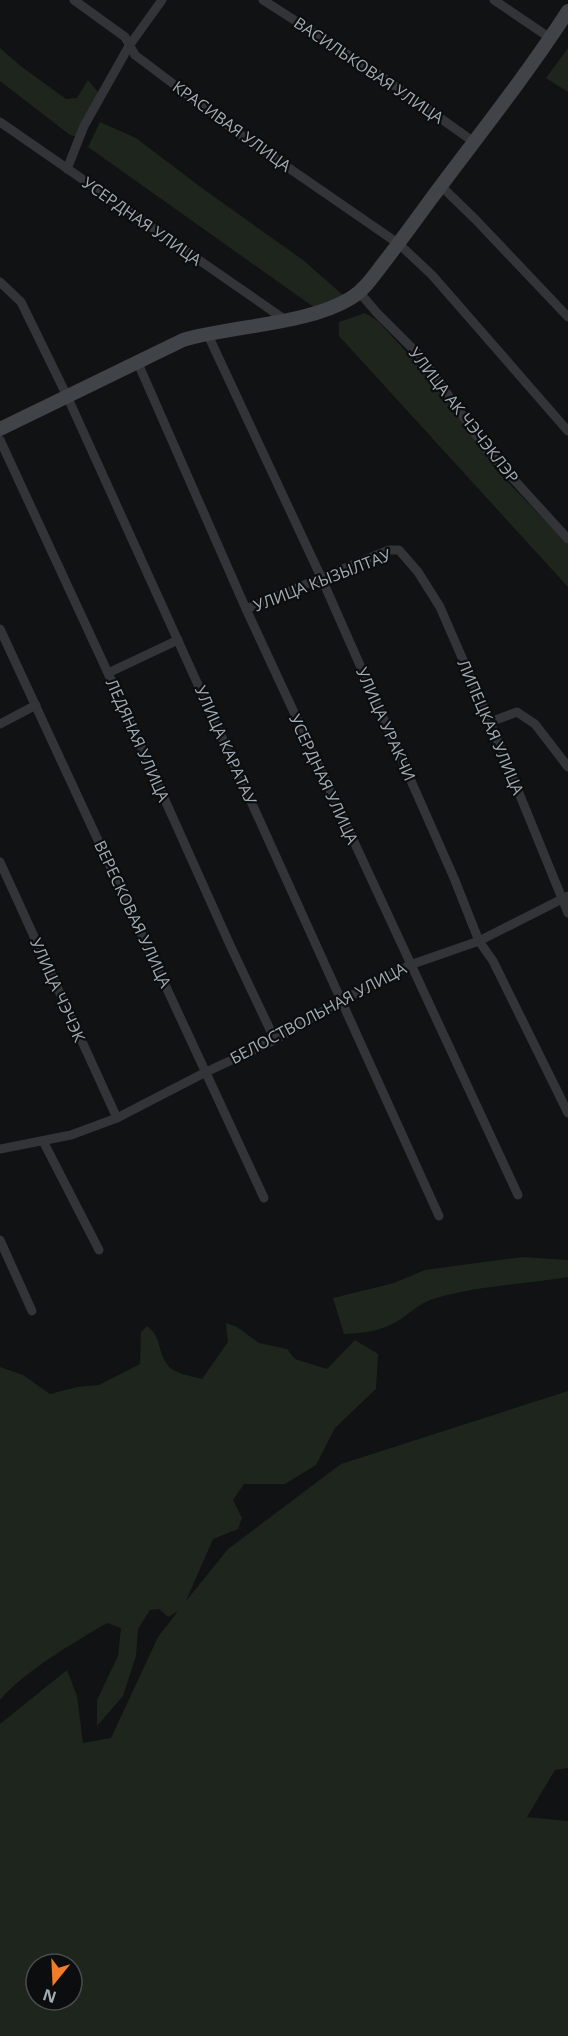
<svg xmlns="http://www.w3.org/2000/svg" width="568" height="2036" font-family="'Open Sans',sans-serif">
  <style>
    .green { fill: #1e251d; fill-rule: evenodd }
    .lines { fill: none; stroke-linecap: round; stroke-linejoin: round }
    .street { stroke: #323438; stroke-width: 9 }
    .secondary { stroke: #404448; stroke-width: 14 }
    .labels { text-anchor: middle; stroke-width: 4.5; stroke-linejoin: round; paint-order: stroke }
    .street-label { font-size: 16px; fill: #a2acb4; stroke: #0c0d0e }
  </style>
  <rect width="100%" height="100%" fill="#111213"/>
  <g class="green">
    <polygon points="0,48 22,67 66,99 77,98 88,80 98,92 82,138 70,135 0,81"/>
    <polygon points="568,48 568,92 546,78"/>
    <polygon points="100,122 136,138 206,191 303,260 344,296 315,308 88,147"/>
    <polygon points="365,313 378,321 445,394 496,470 568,544 568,587 339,336 339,322"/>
    <path d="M 522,1257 L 568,1260 L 568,1277 C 524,1284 479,1286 436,1298 C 422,1302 412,1311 401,1319 C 383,1331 364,1333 344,1334 L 333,1298 L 394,1283 L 425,1270 Z"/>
    <path d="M 226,1323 L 237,1327 L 259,1343 L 287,1349 L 295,1359 L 327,1369 L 355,1340 L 378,1354 L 376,1389 L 335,1428 L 316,1465 L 285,1484 L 244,1484 L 233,1500 L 242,1518 L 238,1529 L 213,1539 L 186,1601 L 228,1549 L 341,1464 L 568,1391 L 568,1768 L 555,1770 L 527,1817 L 568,1821 L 568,2036 L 0,2036 L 0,1724 L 67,1670 L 77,1696 L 83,1743 L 111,1738 L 158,1637 L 178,1611 L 168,1617 L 159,1609 L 150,1610 L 138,1629 L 136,1656 L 123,1696 L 97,1726 L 97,1700 L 118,1656 L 121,1628 L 107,1623 C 73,1643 25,1671 0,1700 L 0,1367 L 23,1375 L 50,1394 L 77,1387 L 99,1385 L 140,1364 L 141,1332 L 147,1326 C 161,1335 158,1352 167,1364 C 173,1374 192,1376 202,1379 L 228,1342 ZM 36,1964 L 72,1964 L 72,2000 L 36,2000 Z"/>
  </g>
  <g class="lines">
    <g class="street">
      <polyline points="74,0 125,37 135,55 241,135 399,244 432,275 568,431"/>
      <polyline points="263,0 375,72 474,142"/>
      <polyline points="494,0 550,38"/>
      <polyline points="0,122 284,319"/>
      <polyline points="67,169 84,126 129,46 162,0"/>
      <polyline points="441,186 475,219 568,317"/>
      <polyline points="0,282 21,302 67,396 439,1216"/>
      <polyline points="359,292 377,313 422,358 487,450 568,539"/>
      <polyline points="207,333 321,577 454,878 479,941 493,961 568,1113"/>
      <polyline points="137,361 246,609 518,1195"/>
      <polyline points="0,440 108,673 230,945 275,1040"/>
      <polyline points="246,609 389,550 399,550 418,572 440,607 490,722 568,913"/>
      <polyline points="0,629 264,1198"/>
      <polyline points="108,673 178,640"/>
      <polyline points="490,722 517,712 535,724 568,767"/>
      <polyline points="0,724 36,705"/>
      <polyline points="0,862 117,1118"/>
      <polyline points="43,1141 99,1250"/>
      <polyline points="0,1149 71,1135 117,1118 206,1072 275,1040 342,1000 410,965 479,941 568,896"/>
      <polyline points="0,1240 32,1311"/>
    </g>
    <path class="secondary" d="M 0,429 L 183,340 C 234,325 307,325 351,298 C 364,290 373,277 382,265 C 399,243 415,221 431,199 C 477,137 526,76 568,11"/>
  </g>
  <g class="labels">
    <g class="street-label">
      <text transform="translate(369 70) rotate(34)" y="6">ВАСИЛЬКОВАЯ УЛИЦА</text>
      <text transform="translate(232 126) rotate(36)" y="6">КРАСИВАЯ УЛИЦА</text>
      <text transform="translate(142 221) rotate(35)" y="6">УСЕРДНАЯ УЛИЦА</text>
      <text transform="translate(464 415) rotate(52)" y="6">УЛИЦА АК ЧЭЧЭКЛЭР</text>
      <text transform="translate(322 580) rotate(-21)" y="6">УЛИЦА КЫЗЫЛТАУ</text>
      <text transform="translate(386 724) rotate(66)" y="6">УЛИЦА УРАКЧИ</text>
      <text transform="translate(491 727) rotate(67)" y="6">ЛИПЕЦКАЯ УЛИЦА</text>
      <text transform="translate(138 740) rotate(66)" y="6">ЛЕДЯНАЯ УЛИЦА</text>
      <text transform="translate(226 745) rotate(66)" y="6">УЛИЦА КАРАТАУ</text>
      <text transform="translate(324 779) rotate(65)" y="6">УСЕРДНАЯ УЛИЦА</text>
      <text transform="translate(133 914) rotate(65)" y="6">ВЕРЕСКОВАЯ УЛИЦА</text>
      <text transform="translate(58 990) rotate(66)" y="6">УЛИЦА ЧЭЧЭК</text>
      <text transform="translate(318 1013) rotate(-28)" y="6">БЕЛОСТВОЛЬНАЯ УЛИЦА</text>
    </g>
  </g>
  <g transform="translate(54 1982) rotate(198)"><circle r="28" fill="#0c0d0e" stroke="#484d50" stroke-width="1.5"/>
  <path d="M0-4.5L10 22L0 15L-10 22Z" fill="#f27d29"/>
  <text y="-9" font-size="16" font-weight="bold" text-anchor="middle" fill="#a2acb4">N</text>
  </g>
</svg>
